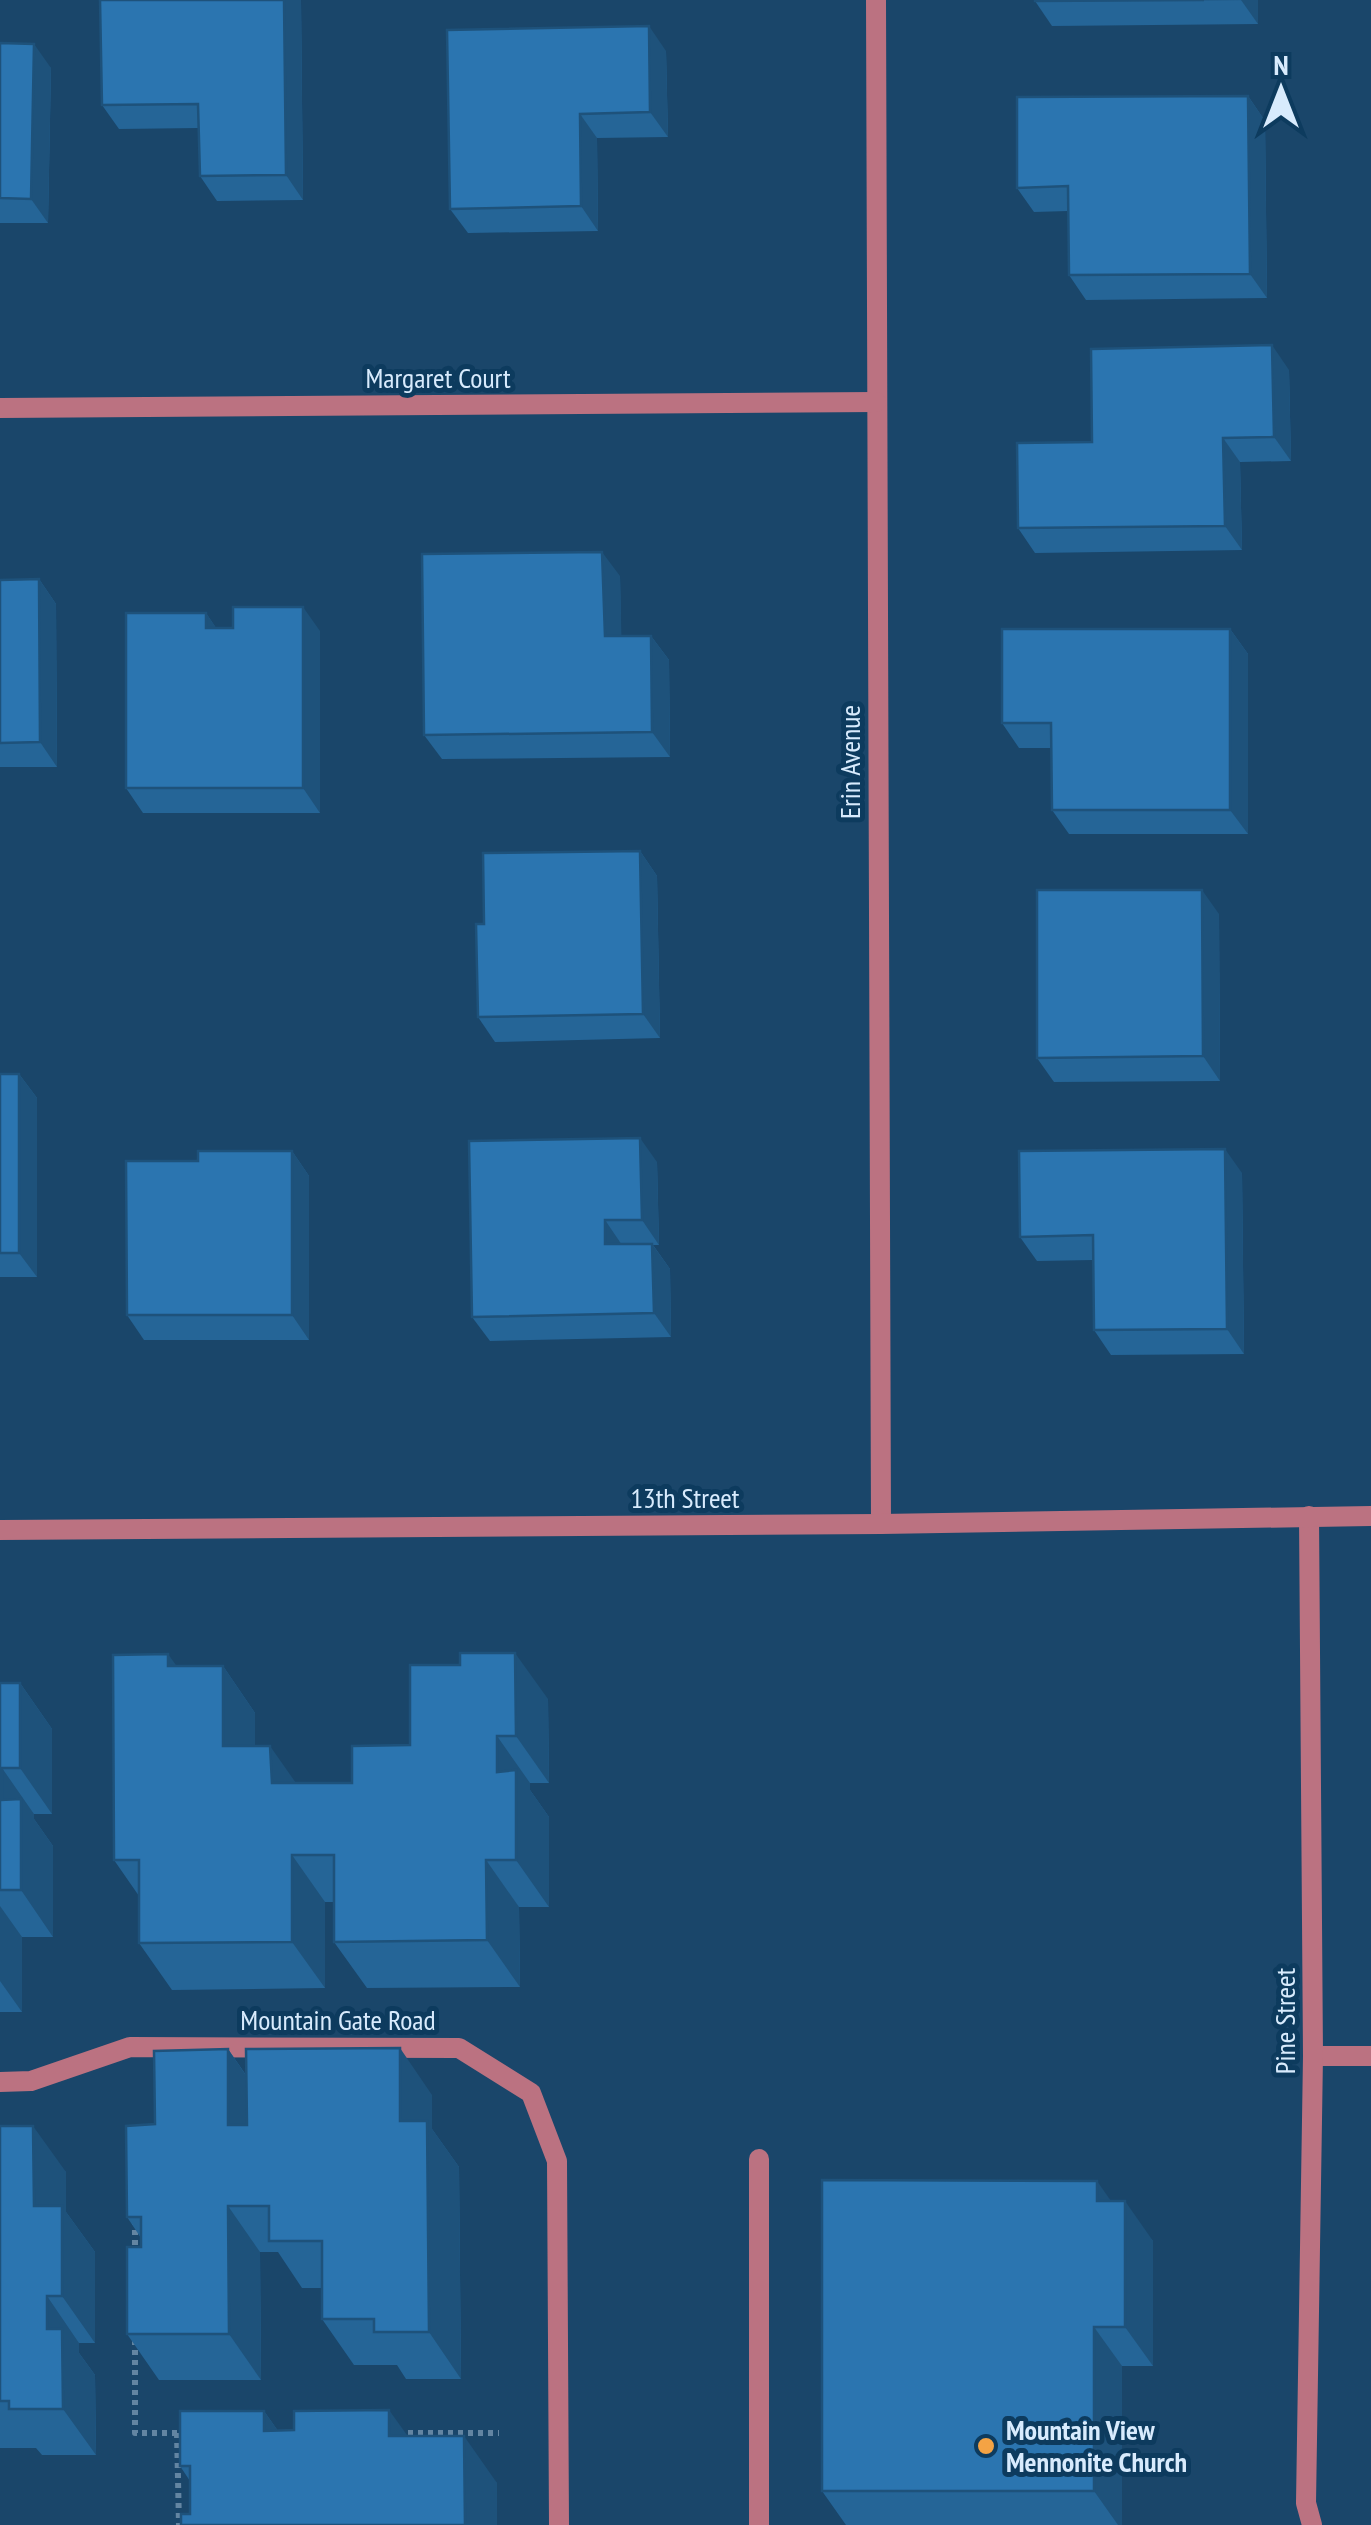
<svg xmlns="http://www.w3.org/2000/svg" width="1371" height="2525" font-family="'PT Sans Narrow',sans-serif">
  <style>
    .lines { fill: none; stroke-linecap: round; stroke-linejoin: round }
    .path { stroke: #6385a2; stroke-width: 6; stroke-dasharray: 5 5; stroke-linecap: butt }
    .service { stroke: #bb7281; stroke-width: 20 }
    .minor { stroke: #bb7281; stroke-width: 20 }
    .tertiary { stroke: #bb7281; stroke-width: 20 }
    .wall { fill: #256597 }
    .shaded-wall { fill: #1e527b }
    .building { fill: #2b75b0; stroke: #1e527b; stroke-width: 2.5 }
    .poi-dot { fill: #f4a344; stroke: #0d3b5e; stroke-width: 4 }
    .labels { text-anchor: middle; stroke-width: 10; stroke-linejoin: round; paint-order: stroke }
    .street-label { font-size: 28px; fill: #d8ebfd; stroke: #0d3b5e }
    .poi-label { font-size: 28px; font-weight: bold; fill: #d8ebfd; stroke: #0d3b5e; text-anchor: start }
  </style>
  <rect width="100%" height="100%" fill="#1a466a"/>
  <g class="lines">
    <g class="path">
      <polyline points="135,2220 135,2252"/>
      <polyline points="135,2340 135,2433 185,2433"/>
      <polyline points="177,2433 179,2525"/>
      <polyline points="398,2433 499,2433"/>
    </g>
    <g class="service">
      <polyline points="1313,2056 1371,2056"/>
      <polyline points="759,2525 759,2159"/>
    </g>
    <g class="minor">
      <polyline points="876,0 881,1524"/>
      <polyline points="0,408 876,402"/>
      <polyline points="1309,1516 1313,2056 1306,2503 1312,2525"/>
      <polyline points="0,2082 31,2081 130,2047 459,2048 531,2093 557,2161 559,2525"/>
    </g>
    <polyline class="tertiary" points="0,1530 881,1524 1371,1516"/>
  </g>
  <g class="wall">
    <polygon points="301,0 303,200 217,201 200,176 199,128 119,129 102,105"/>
    <polygon points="1258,0 1258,24 1052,26 1035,1"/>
    <polygon points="0,43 51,68 48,223 0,223"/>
    <polygon points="666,51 668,137 597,138 598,231 468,233 450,209"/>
    <polygon points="1248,96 1265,121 1267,298 1086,300 1069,275 1068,211 1034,212 1017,188"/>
    <polygon points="1289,370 1291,461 1240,462 1242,550 1035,553 1018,528 1092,442"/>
    <polygon points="620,576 621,636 651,636 669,660 670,757 442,759 424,735"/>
    <polygon points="39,579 56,604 57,767 0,767 0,580"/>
    <polygon points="206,613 216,628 320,631 320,813 143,813 126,788"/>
    <polygon points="1230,629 1248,654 1248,834 1069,834 1052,810 1052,748 1019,748 1002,723"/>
    <polygon points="640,851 657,876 660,1038 495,1042 478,1017 484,924"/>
    <polygon points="1219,914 1220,1081 1054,1082 1037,1058"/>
    <polygon points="0,1074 19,1074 37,1098 37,1277 0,1277"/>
    <polygon points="292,1151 309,1176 309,1340 144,1340 127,1315 198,1161"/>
    <polygon points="657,1162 659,1245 653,1245 670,1269 671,1337 490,1341 472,1317"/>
    <polygon points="1242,1173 1244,1354 1111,1355 1094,1330 1093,1260 1037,1261 1020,1237"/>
    <polygon points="177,1666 223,1666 255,1713 255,1746 296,1783 352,1783 410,1745 548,1699 549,1783 530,1783 530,1790 549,1817 549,1907 519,1907 520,1987 367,1988 334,1942 334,1902 325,1902 325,1988 172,1990 139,1943 139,1896 114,1860"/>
    <polygon points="0,1683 20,1683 52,1729 52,1814 34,1814 34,1819 53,1846 53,1937 22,1937 22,2012 0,2012"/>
    <polygon points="228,2049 246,2075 432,2095 432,2129 459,2167 461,2379 406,2379 397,2365 354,2365 322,2319 322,2288 302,2288 278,2252 260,2252 261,2380 159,2380 127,2334 141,2247 141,2238 127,2217 155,2124"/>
    <polygon points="0,2126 66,2172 66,2212 95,2252 95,2343 79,2343 79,2353 95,2375 96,2455 42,2455 36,2448 0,2448"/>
    <polygon points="1111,2201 1153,2241 1153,2366 1122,2366 1122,2525 846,2525 822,2491"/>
    <polygon points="264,2411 278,2431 408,2436 497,2483 497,2525 181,2525 190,2514 190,2481 180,2466"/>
  </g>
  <g class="shaded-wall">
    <polygon points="284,0 301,0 303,200 286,175"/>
    <polygon points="1241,0 1258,0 1258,24"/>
    <polygon points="649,26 666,51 668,137 650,112"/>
    <polygon points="34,44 51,68 48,223 31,199"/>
    <polygon points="1248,96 1265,121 1267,298 1250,274"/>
    <polygon points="580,114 597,138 598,231 581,206"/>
    <polygon points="1272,345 1289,370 1291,461 1274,437"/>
    <polygon points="1223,438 1240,462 1242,550 1225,526"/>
    <polygon points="602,552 620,576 622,660 605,636"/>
    <polygon points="39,579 56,604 57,767 40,742"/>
    <polygon points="303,607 320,631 320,813 303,788"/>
    <polygon points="206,613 223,638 206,628"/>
    <polygon points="1230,629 1248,654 1248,834 1230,810"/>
    <polygon points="651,636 669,660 670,757 652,732"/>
    <polygon points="640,851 657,876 660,1038 643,1014"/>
    <polygon points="1202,890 1219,914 1220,1081 1203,1056"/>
    <polygon points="19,1074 37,1098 37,1277 19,1253"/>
    <polygon points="640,1138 657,1162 659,1245 642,1220"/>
    <polygon points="1225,1149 1242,1173 1244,1354 1227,1329"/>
    <polygon points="292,1151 309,1176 309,1340 292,1315"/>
    <polygon points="605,1220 622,1245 605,1244"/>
    <polygon points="652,1244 670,1269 671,1337 654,1313"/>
    <polygon points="515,1653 548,1699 549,1783 516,1736"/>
    <polygon points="168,1654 201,1700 168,1666"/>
    <polygon points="223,1666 255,1713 255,1793 223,1746"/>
    <polygon points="20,1683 52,1729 52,1814 20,1768"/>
    <polygon points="497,1736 530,1783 530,1790 549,1817 549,1907 516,1860 497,1772"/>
    <polygon points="270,1746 303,1793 272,1783"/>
    <polygon points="2,1768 34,1814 34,1819 53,1846 53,1937 21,1890 2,1800"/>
    <polygon points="292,1855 325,1902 325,1988 292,1942"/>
    <polygon points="486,1860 519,1907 520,1987 487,1940"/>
    <polygon points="0,1906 22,1937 22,2012 0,1981"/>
    <polygon points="400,2048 432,2095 432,2129 459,2167 461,2379 429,2332 400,2121"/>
    <polygon points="228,2049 260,2096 260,2171 228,2125"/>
    <polygon points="33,2126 66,2172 66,2212 95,2252 95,2343 62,2296 34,2206"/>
    <polygon points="1097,2181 1125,2221 1097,2201"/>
    <polygon points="1125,2201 1153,2241 1153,2366 1125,2327"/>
    <polygon points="228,2206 260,2252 261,2380 229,2334"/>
    <polygon points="47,2296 79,2343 79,2353 95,2375 96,2455 63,2409 47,2329"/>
    <polygon points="1094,2327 1122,2366 1122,2525 1118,2525 1094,2491"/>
    <polygon points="389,2410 422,2456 389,2436"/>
    <polygon points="264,2411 297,2458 264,2431"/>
    <polygon points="464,2436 497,2483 497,2525 465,2525"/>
  </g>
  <g class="building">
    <polygon points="100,0 284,0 286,175 200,176 198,104 102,105"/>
    <polygon points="1035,0 1204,0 1035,1"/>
    <polygon points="649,26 650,112 580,114 581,206 450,209 447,30"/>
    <polygon points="0,43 34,44 31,199 0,198"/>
    <polygon points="1248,96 1250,274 1069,275 1068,186 1017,188 1017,97"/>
    <polygon points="1272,345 1274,437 1223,438 1225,526 1018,528 1017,443 1092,442 1091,349"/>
    <polygon points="602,552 605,636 651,636 652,732 424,735 422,554"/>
    <polygon points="39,579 40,742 0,743 0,580"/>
    <polygon points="233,607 303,607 303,788 126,788 126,613 206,613 206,628 233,628"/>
    <polygon points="1002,629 1230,629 1230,810 1052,810 1051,723 1002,723"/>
    <polygon points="640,851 643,1014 478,1017 476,924 484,924 483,853"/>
    <polygon points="1037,890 1202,890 1203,1056 1037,1058"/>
    <rect x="0" y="1074" width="19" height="179"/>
    <polygon points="640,1138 642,1220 605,1220 605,1244 652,1244 654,1313 472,1317 469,1141"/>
    <polygon points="1225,1149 1227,1329 1094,1330 1093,1235 1020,1237 1019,1151"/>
    <polygon points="198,1151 292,1151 292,1315 127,1315 126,1161 198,1161"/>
    <polygon points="460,1653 515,1653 516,1736 497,1736 497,1772 516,1770 516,1860 486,1860 487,1940 334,1942 334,1855 292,1855 292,1942 139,1943 139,1860 114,1860 113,1655 168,1654 168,1666 223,1666 223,1746 270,1746 272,1783 352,1783 352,1746 410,1745 410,1665 460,1665"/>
    <polygon points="0,1683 20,1683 20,1768 2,1768 2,1800 21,1799 21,1890 0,1890"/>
    <polygon points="400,2048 400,2121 427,2121 429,2332 374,2332 374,2319 322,2319 322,2241 269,2241 269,2206 228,2206 229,2334 127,2334 127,2247 141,2247 141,2217 127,2217 126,2126 155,2124 154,2051 228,2049 228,2125 247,2125 246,2049"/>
    <polygon points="0,2126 33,2126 34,2206 62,2206 62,2296 47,2296 47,2329 62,2329 63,2409 9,2409 9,2401 0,2401"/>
    <polygon points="822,2180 1097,2181 1097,2201 1125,2201 1125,2327 1094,2327 1094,2491 822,2491"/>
    <polygon points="389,2410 389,2436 464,2436 465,2525 181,2525 181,2514 190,2514 190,2466 180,2466 180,2411 264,2411 264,2431 294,2430 294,2411"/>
  </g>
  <circle class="poi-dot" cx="986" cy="2446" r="10"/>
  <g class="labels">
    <g class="street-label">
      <text x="438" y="388">Margaret Court</text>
      <text transform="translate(850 762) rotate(-90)" y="10">Erin Avenue</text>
      <text x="685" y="1508">13th Street</text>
      <text x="338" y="2030">Mountain Gate Road</text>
      <text transform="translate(1285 2021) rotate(-90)" y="10">Pine Street</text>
    </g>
    <g class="poi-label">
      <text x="1006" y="2440">Mountain View<tspan x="1006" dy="32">Mennonite Church</tspan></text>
    </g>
  </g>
  <g transform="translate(1281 90)" stroke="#0d3b5e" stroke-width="8" paint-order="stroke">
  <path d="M0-8L18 38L0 25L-18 38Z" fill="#d8ebfd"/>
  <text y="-15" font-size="28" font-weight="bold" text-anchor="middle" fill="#d8ebfd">N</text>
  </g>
</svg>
